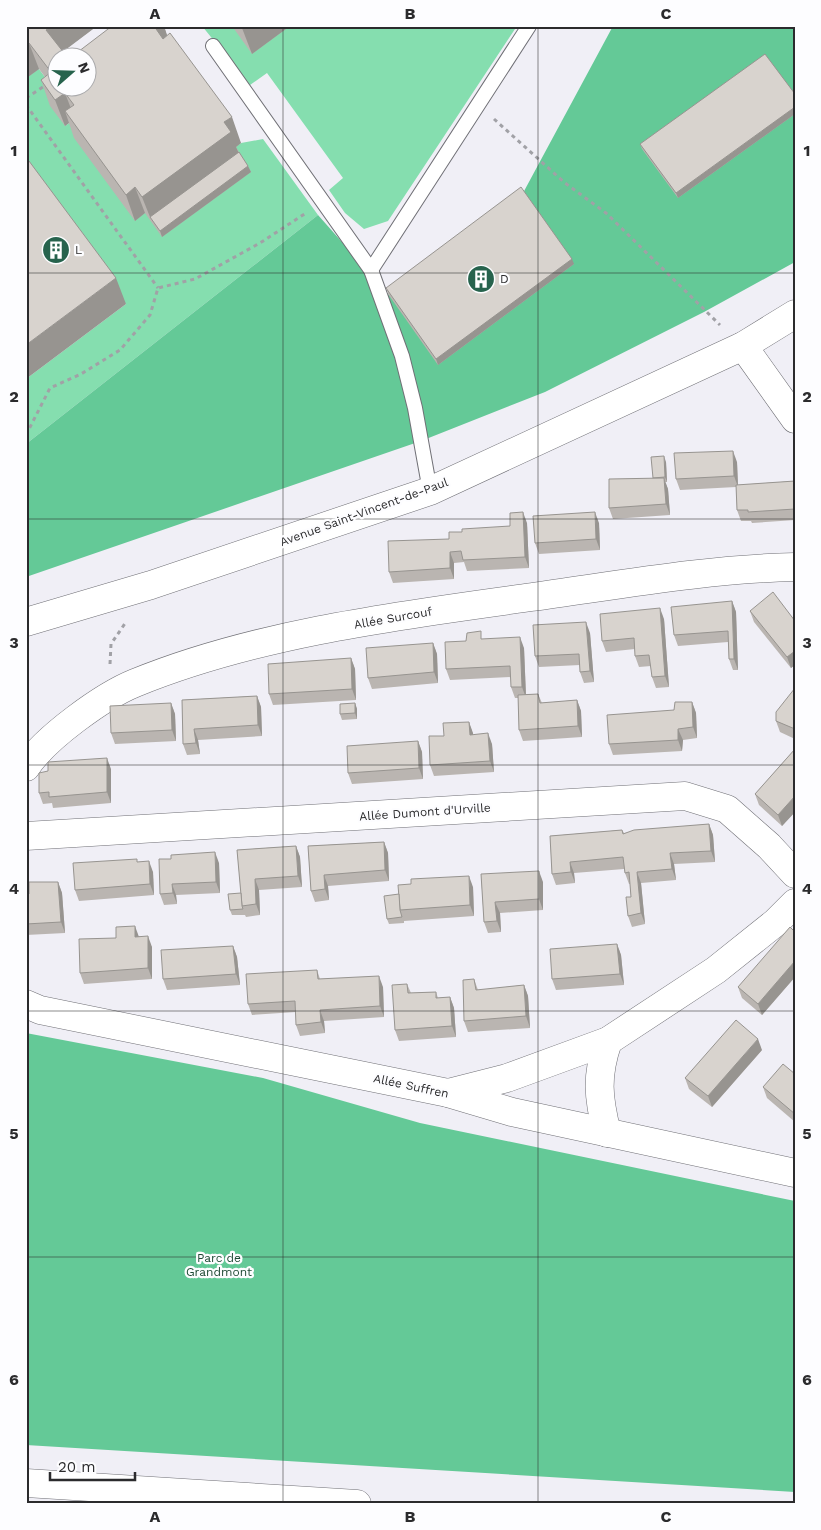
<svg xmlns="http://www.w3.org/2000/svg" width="821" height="1530" font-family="'Work Sans',sans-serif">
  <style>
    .green { fill: #85deaf }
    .forest { fill: #64c997 }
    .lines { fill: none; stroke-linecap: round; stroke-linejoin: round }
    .service-casing { stroke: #707076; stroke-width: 16 }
    .minor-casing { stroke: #707076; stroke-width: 29 }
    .tertiary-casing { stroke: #707076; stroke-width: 29 }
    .motorway-casing { stroke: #707076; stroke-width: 29 }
    .path { stroke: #a1a1a6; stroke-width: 3; stroke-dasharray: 4 4; stroke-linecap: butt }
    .service { stroke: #fff; stroke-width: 14 }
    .minor { stroke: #fff; stroke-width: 28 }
    .tertiary { stroke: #fff; stroke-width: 28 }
    .motorway { stroke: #fff; stroke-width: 28 }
    .wall { fill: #bab5b1 }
    .shaded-wall { fill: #979490 }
    .building { fill: #d8d3ce; stroke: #979490 }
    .grid { fill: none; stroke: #2b2b2d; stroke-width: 1; stroke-opacity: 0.55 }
    .labels { text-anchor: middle; stroke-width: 4.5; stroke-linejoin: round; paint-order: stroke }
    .poi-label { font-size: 12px; fill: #2b2b2d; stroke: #fdfdff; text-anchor: start }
    .street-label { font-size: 12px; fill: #2b2b2d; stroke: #fdfdff }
    .park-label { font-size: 12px; fill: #1e4934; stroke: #fdfdff }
    .neatline { fill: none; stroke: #2b2b2d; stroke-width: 2 }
    .grid-label { font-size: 16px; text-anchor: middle; font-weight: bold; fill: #2b2b2d }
  </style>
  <rect width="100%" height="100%" fill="#f0eff6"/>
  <g class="green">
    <polygon points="202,26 517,26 388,221 364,229 345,213 329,190 343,178 267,73 250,85"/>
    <polygon points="39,69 61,99 65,126 75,119 75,138 135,220 241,143 263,139 318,215 26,444 26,379 126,304 26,196 26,74"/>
  </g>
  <g class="forest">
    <polygon points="613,26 795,26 795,262 704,312 545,392 421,441 26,577 26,444 318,215 388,294 523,193"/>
    <polygon points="26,1033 263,1078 420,1123 795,1201 795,1492 26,1445"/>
  </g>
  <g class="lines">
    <g class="service-casing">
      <g id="service">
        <polyline points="213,46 371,270 402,356 415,408 430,491"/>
        <polyline points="371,270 529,26"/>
      </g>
    </g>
    <g class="minor-casing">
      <g id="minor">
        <polyline points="743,346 795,419"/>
        <path d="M 26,767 C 45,738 103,696 135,683 C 257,633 402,615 532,597 C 619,585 707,569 795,567"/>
        <polyline points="26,836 685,796 727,809 769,846 795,874"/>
        <polyline points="26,1004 40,1010 448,1093 512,1112 795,1173"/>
        <polyline points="448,1093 507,1078 608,1041 716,970 776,922 795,903"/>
        <path d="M 607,1133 C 598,1097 596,1076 608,1041"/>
      </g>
    </g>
    <g class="tertiary-casing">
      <polyline id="tertiary" points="26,622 151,585 430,491 743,346 795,314"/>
    </g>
    <g class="motorway-casing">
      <polyline id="motorway" points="26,1483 357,1504"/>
    </g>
    <g class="path">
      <polyline points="26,98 46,85"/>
      <polyline points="26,105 158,288"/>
      <polyline points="494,119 565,183 606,213 720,325"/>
      <polyline points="26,435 50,388 81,374 120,350 150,315 158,288 195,279 260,243 306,213"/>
      <polyline points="110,664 111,644 126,622"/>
    </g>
    <use href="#service" class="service"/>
    <use href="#minor" class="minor"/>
    <use href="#tertiary" class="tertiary"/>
    <use href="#motorway" class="motorway"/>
  </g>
  <g class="wall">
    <polygon points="26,26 97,26 63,51 58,88 112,26 164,26 167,36 241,143 236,147 239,152 248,166 251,172 162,237 145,213 135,221 74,138 69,123 65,126 50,106 41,80 45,77 39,69 28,77 26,74"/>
    <polygon points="232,26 290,26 252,54"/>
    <polygon points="795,94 795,114 678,198 642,149 640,144"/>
    <polygon points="574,264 438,365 388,294 386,288"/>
    <polygon points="666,462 667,482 665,482 668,489 670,515 613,519 609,508 653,478"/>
    <polygon points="737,462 738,485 795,481 795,520 752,523 751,521 741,521 737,510 736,487 680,490 676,479"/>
    <polygon points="527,523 529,568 467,571 464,562 454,563 454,579 393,583 389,572 462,532 510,526"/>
    <polygon points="599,523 600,550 539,554 535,543"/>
    <polygon points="732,601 736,612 738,670 733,670 729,659 728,642 678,646 674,635"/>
    <polygon points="750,611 795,621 795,665 791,668 754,622"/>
    <polygon points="664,619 669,687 656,688 652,677 651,666 639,667 635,656 635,649 606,652 602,641"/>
    <polygon points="590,633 594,682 584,683 580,672 580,665 539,667 535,656"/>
    <polygon points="483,639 524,648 526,694 538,694 542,703 577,700 581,711 582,737 523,741 519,730 518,698 515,698 511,687 511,677 450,680 446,669"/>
    <polygon points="433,643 437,654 438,683 372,689 368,678"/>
    <polygon points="351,658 355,669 356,700 273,705 269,694"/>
    <polygon points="795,688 795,739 780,732 776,721"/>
    <polygon points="257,696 261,707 262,736 198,740 200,754 187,755 183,744 182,700"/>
    <polygon points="692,702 696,713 697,738 683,740 682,751 613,755 609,744"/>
    <polygon points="171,703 175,714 176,741 115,744 111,733"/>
    <polygon points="355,703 357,709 357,719 342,720 340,714"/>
    <polygon points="469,722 473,735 492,744 494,772 434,776 430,765 444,736"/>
    <polygon points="418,741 422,752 423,779 352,784 348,773"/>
    <polygon points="795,749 795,812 782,826 759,805 755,794"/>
    <polygon points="111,769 111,803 53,808 52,803 43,804 39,793"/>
    <polygon points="709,824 713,835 715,862 674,864 676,880 641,883 645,924 632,927 628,916 631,897 630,884 629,884 625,873 624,869 574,873 575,883 556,885 552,874 550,836 622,830 624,833"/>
    <polygon points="384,842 388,853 389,881 328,886 329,900 315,902 311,891 308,846"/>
    <polygon points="296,846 300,857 302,887 259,890 260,915 246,917 245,915 232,915 230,910 241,893 237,850"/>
    <polygon points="171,859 219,863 220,893 176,895 177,904 164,905 160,894"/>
    <polygon points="138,862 153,872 154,895 79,901 75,890"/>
    <polygon points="481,874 543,882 543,910 500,913 501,932 488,933 484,922"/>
    <polygon points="58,882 62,893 65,933 26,935 26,894 29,894"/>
    <polygon points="473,887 474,916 404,921 404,919 404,923 389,924 387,919 399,894"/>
    <polygon points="795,932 795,977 762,1015 742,998 738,987"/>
    <polygon points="139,936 152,947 152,979 84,984 80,973 116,938"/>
    <polygon points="617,944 621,955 624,985 556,990 552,979"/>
    <polygon points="233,946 237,957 240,985 167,990 163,979"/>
    <polygon points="317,970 320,979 383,987 384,1017 324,1021 325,1033 300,1036 296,1025 296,1012 252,1015 248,1004"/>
    <polygon points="474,979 478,990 524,985 528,996 530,1028 468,1032 464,1021"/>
    <polygon points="407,984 411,993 436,992 438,998 450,997 454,1008 456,1037 399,1041 395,1030"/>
    <polygon points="762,1050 712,1107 689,1089 685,1078"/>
    <polygon points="795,1074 795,1122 767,1098 763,1087"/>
  </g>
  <g class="shaded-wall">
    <polygon points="52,26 97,26 56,57 46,30"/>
    <polygon points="154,26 164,26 171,47 164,53"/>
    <polygon points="245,26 290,26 252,54 242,28"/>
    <polygon points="29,43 39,69 28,77 26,72 26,45"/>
    <polygon points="65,93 75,119 65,111 69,123 65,126 55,100"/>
    <polygon points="795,107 795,114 678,198 676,193"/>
    <polygon points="232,117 241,143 236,147 241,158 150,217 142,197 224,122"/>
    <polygon points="248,166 251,172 162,237 160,231"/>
    <polygon points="135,187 145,213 135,221 126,195"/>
    <polygon points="572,259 574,264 438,365 436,359"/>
    <polygon points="116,278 126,304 26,379 26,345"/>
    <polygon points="733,451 737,462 738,487 734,476"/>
    <polygon points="664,456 666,462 667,482 665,477"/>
    <polygon points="664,478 668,489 670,515 666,504"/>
    <polygon points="523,512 527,523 529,568 525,557"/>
    <polygon points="595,512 599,523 600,550 596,539"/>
    <polygon points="450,552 454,563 454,579 450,568"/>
    <polygon points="732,601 736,612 738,670 734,659"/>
    <polygon points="660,608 664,619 669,687 665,676"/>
    <polygon points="586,622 590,633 594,682 590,671"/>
    <polygon points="520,637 524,648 526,698 522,687"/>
    <polygon points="433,643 437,654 438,683 434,672"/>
    <polygon points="795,651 795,665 791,668 787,657"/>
    <polygon points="351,658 355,669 356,700 352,689"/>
    <polygon points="257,696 261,707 262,736 258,725"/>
    <polygon points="577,700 581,711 582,737 578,726"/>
    <polygon points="692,702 696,713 697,738 693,727"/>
    <polygon points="171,703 175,714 176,741 172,730"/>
    <polygon points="355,703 357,709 357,719 355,713"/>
    <polygon points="469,722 473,733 474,746 470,735"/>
    <polygon points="194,729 198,740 200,754 196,743"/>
    <polygon points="678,729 683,740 682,751 678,740"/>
    <polygon points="488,733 492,744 494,772 490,761"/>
    <polygon points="418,741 422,752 423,779 419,768"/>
    <polygon points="107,758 111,769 111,803 107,792"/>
    <polygon points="795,796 795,812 782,826 778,815"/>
    <polygon points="709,824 713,835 715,862 711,851"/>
    <polygon points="384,842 388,853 389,881 385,870"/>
    <polygon points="296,846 300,857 302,887 298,876"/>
    <polygon points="215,852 219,863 220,893 216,882"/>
    <polygon points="670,853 674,864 676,880 672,869"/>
    <polygon points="149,861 153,872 154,895 150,884"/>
    <polygon points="570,862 574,873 575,883 571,872"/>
    <polygon points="539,871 543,882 543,910 539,899"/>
    <polygon points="637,872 641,883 645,924 641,913"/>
    <polygon points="324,875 328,886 329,900 325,889"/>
    <polygon points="469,876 473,887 474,916 470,905"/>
    <polygon points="255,879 259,890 260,915 256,904"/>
    <polygon points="58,882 62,893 65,933 61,922"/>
    <polygon points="172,884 176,895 177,904 173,893"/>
    <polygon points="495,902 500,913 501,932 497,921"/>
    <polygon points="135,926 139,937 135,937"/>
    <polygon points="148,936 152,947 152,979 148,968"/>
    <polygon points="617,944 621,955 624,985 620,974"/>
    <polygon points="233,946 237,957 240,985 236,974"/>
    <polygon points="795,961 795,977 762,1015 758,1004"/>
    <polygon points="379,976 383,987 384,1017 380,1006"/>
    <polygon points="524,985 528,996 530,1028 526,1016"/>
    <polygon points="450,997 454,1008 456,1037 452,1026"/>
    <polygon points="320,1010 324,1021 325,1033 321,1022"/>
    <polygon points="758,1039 762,1050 712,1107 708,1096"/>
  </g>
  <g class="building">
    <polygon points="26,26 52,26 46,30 68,58 58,58 58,88 88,88 88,58 70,58 112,26 154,26 163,39 170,33 232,117 224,122 231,132 142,197 135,187 126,195 65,111 74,105 65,93 55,100 41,80 51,72 29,43 26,45"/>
    <polygon points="765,54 795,94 795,107 676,193 640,144"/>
    <polygon points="239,152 248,166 160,231 150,217"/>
    <polygon points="29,161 116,278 26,345 26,162"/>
    <polygon points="521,187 572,259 436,359 386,288"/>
    <polygon points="733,451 734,476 676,479 674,453"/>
    <polygon points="664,456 665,477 653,478 651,457"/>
    <polygon points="664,478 666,504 609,508 609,479"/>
    <polygon points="795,481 795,509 748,512 748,510 737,510 736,485"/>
    <polygon points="523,512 525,557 463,560 461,551 450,552 450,568 389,572 388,541 449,539 449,532 462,532 462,529 510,526 510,513"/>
    <polygon points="595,512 596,539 535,543 533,516"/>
    <polygon points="773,592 795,621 795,651 787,657 750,611"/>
    <polygon points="732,601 734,659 729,659 728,631 674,635 671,607"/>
    <polygon points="660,608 665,676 652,677 649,655 635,656 634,638 602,641 600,614"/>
    <polygon points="586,622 590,671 580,672 579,654 535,656 533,625"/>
    <polygon points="481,631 481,639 520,637 522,687 511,687 510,666 446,669 445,642 466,641 467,633"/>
    <polygon points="433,643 434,672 368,678 366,648"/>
    <polygon points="351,658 352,689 269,694 268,664"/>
    <polygon points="795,688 795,729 776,721 776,712"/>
    <polygon points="538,694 540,703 577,700 578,726 519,730 518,695"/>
    <polygon points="257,696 258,725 194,729 196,743 183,744 182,700"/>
    <polygon points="675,702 692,702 693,727 678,729 678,740 609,744 607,715 674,710"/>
    <polygon points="171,703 172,730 111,733 110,706"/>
    <polygon points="355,703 355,713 340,714 340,704"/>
    <polygon points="469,722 470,735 488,733 490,761 430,765 429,736 444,736 443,723"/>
    <polygon points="418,741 419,768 348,773 347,746"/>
    <polygon points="795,749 795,796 778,815 755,794"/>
    <polygon points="107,758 107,792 49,797 49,792 39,793 39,773 48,771 48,762"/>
    <polygon points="709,824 711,851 670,853 672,869 637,872 641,913 628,916 626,897 631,897 629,872 625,873 623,857 570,862 571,872 552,874 550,836 622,830 623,834 634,830"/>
    <polygon points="384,842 385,870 324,875 325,889 311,891 308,846"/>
    <polygon points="296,846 298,876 255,879 256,904 242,906 237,850"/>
    <polygon points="215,852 216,882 172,884 173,893 160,894 159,859 171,859 171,855"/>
    <polygon points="137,859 137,862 149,861 150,884 75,890 73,863"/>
    <polygon points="539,871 539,899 495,902 497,921 484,922 481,874"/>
    <polygon points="469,876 470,905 400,910 398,885 411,884 411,879"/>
    <polygon points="29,882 58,882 61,922 26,924 26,894 29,894"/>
    <polygon points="241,893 242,906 243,909 230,910 228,894"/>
    <polygon points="399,894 400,910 402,917 387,919 384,896"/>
    <polygon points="135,926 135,937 148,936 148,968 80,973 79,939 116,938 116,927"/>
    <polygon points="790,927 795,932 795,961 758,1004 738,987"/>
    <polygon points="617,944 620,974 552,979 550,949"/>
    <polygon points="233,946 236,974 163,979 161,950"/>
    <polygon points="317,970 318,979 379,976 380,1006 320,1010 321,1022 296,1025 295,1001 248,1004 246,974"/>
    <polygon points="474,979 476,990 524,985 526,1016 464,1021 463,980"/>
    <polygon points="407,984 408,993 436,992 436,998 450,997 452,1026 395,1030 392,985"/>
    <polygon points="736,1020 758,1039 708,1096 685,1078"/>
    <polygon points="783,1064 795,1074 795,1114 763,1087"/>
  </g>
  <path class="grid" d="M 283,26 L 283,1504M 538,26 L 538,1504M 26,273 L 795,273M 26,519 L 795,519M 26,765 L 795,765M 26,1011 L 795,1011M 26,1257 L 795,1257"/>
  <defs>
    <g id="building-disc" transform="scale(1.4375)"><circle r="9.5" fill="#27634d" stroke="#fdfdff"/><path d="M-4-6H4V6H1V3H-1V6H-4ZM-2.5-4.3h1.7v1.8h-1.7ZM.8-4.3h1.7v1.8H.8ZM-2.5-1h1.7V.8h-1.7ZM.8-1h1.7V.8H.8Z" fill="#fff"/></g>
  </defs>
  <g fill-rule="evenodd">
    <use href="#building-disc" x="56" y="250"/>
    <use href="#building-disc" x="481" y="279"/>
  </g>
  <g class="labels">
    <g class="poi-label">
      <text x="75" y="254">L</text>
      <text x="500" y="283">D</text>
    </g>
    <g class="street-label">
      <text transform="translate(364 512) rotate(-20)" y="4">Avenue Saint-Vincent-de-Paul</text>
      <text transform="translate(393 618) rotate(-10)" y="4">Allée Surcouf</text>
      <text transform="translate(425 812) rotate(-4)" y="4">Allée Dumont d'Urville</text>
      <text transform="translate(411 1086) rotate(12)" y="4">Allée Suffren</text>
    </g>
    <g class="park-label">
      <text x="219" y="1262">Parc de<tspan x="219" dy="14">Grandmont</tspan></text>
    </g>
  </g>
  <rect width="821" height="1530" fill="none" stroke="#fdfdff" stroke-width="55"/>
  <g transform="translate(72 72) rotate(70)"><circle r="24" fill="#fdfdff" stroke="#a9a9ab"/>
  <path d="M0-4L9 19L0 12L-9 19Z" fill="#27634d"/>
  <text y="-8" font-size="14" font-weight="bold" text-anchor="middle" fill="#2b2b2d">N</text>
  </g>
  <path d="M50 1472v8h85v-8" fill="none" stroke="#2b2b2d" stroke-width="2.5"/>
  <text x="58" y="1472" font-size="15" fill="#2b2b2d" stroke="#fdfdff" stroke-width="4" paint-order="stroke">20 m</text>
  <rect x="28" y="28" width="766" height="1474" class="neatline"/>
  <g class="grid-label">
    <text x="155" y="19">A</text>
    <text x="410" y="19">B</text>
    <text x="666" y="19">C</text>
    <text x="14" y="156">1</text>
    <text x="807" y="156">1</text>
    <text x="14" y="402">2</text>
    <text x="807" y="402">2</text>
    <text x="14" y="648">3</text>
    <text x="807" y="648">3</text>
    <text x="14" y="894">4</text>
    <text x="807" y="894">4</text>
    <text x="14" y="1139">5</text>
    <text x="807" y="1139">5</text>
    <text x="14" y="1385">6</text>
    <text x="807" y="1385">6</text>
    <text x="155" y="1522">A</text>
    <text x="410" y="1522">B</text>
    <text x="666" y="1522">C</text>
  </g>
</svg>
